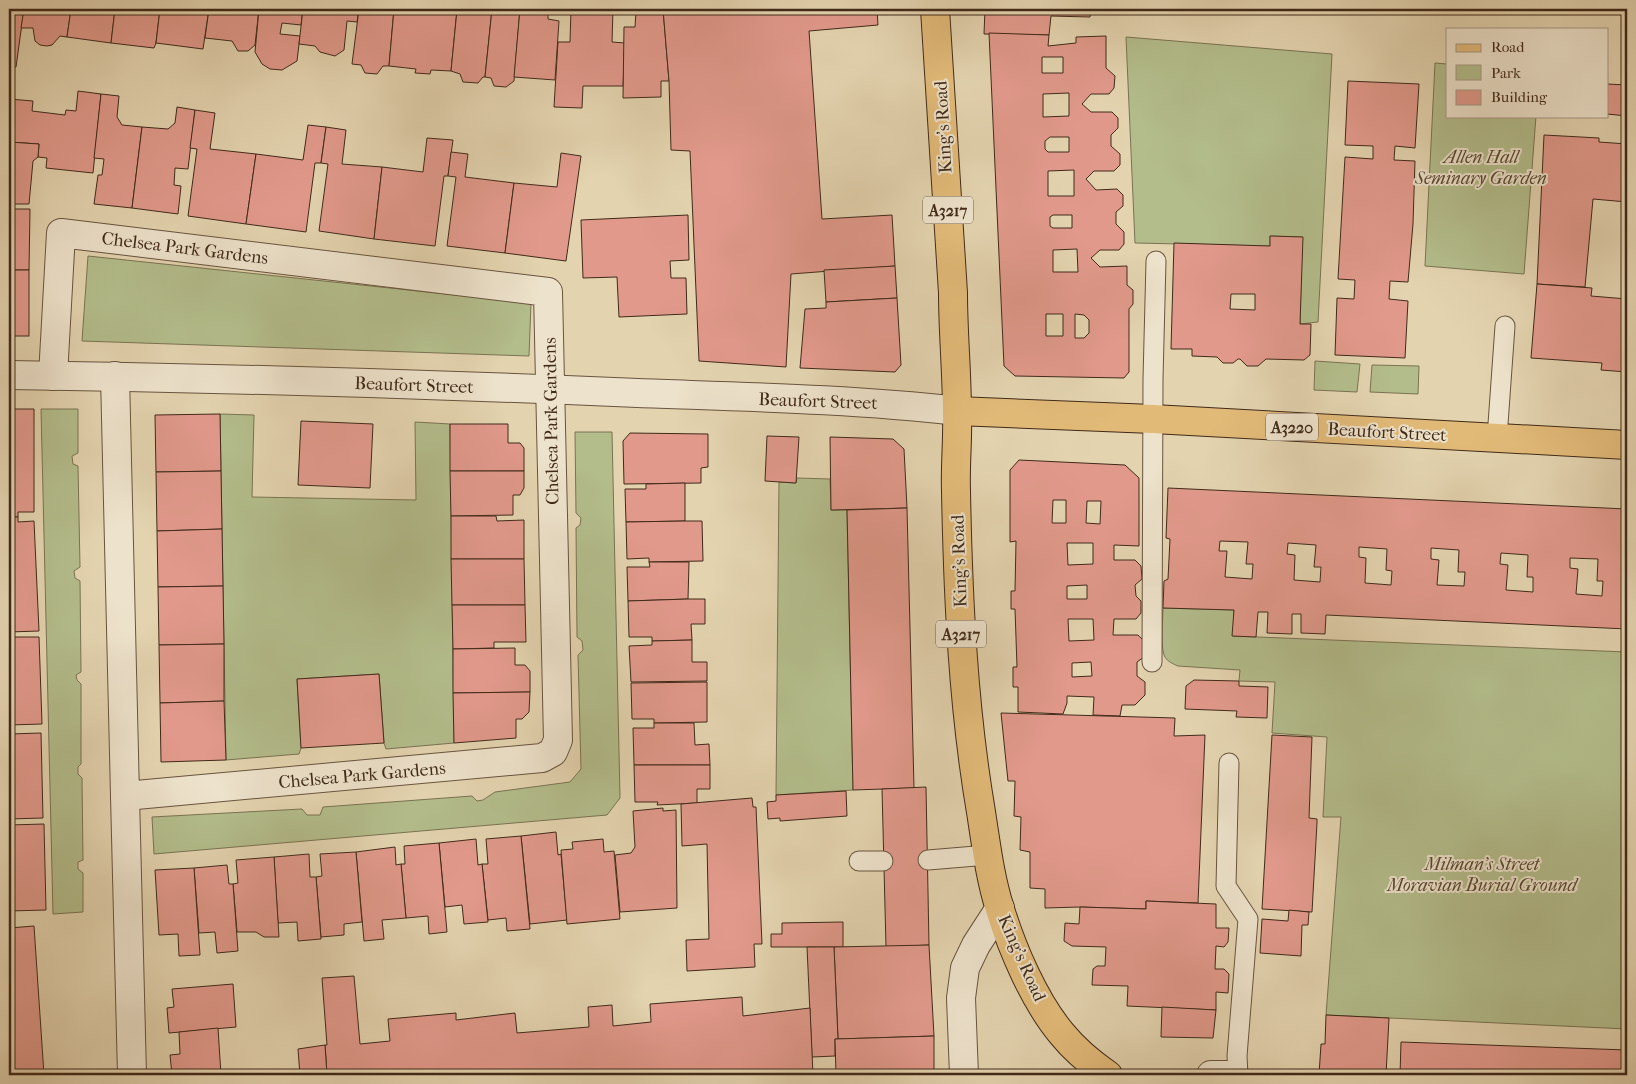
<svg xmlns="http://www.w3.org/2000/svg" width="1636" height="1084" font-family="'IM FELL French Canon',serif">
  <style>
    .green { fill: #b3bc8b; stroke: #7a7352 }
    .building { fill: #e1998b; stroke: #402a19; fill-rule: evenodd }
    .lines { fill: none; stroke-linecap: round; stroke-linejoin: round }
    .service-casing { stroke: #69543e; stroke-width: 21 }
    .minor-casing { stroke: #69543e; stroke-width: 30 }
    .tertiary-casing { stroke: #69543e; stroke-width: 30 }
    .primary-casing { stroke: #402a19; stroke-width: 30 }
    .service { stroke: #ede2cb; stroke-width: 19 }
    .minor { stroke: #ede2cb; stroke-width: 28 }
    .tertiary { stroke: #ede2cb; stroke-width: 28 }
    .primary { stroke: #e2ba78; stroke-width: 28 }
    .labels { text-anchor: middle; stroke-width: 4; stroke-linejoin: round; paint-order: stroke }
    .shield { fill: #ede2cb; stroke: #74614e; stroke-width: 1 }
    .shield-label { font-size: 16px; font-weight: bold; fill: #402a19 }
    .street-label { font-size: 18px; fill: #402a19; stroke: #ede2cb }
    .park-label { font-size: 18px; font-style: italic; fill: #574730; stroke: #ede2cb }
  </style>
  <rect width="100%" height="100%" fill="#e3d3af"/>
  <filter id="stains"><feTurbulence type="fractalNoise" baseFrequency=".004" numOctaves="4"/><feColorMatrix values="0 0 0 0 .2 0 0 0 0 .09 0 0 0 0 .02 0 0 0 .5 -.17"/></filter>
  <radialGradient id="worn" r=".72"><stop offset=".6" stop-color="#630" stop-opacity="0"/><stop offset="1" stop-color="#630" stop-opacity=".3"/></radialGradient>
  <g class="green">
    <polygon points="1126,37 1332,54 1318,322 1300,324 1302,237 1270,236 1270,246 1135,243"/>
    <polygon points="1435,63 1447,64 1447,116 1536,116 1524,274 1425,266"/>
    <polygon points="88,256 531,303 529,356 82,341"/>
    <polygon points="1315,361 1360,364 1357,392 1314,390"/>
    <polygon points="1372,365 1419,366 1418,394 1370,392"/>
    <polygon points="41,409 78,409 78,453 72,456 73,464 78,466 80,567 74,571 75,578 80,581 81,672 76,675 77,680 81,684 81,764 78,767 78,774 82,778 83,860 78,862 78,869 83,873 83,912 53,914"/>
    <polygon points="220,414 254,415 252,497 416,500 415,422 450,424 454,743 386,749 384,743 379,674 297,679 301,748 299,754 226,760"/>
    <polygon points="575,432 612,432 620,798 607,815 154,854 152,817 302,809 307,815 320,815 323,807 472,796 477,801 483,800 495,792 570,782 581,769 578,655 583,650 582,641 577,637 576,528 580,525 581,518 576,513"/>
    <polygon points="797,478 830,479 831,510 847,510 853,790 776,795 779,482 796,483"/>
    <path d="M 1163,608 L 1234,610 L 1233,636 L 1627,652 L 1627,1029 L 1326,1015 L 1341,817 L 1323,817 L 1327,737 L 1272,733 L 1275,682 L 1239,681 L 1240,670 L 1178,666 C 1173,664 1167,661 1165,657 C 1160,649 1163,618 1163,608 Z"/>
  </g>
  <g class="building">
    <polygon points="9,9 24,9 16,67 9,66"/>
    <polygon points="24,9 71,9 67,37 60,36 52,45 47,46 40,45 35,41 33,28 21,28"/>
    <polygon points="71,9 115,9 111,43 67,37"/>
    <polygon points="115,9 160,9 156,43 154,48 111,43"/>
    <polygon points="160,9 209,9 203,49 156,43"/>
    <polygon points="209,9 259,9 255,45 248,51 238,51 232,41 205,38"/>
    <polygon points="259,9 303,9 301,25 282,23 280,34 300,36 297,61 282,70 270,69 262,64 255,52"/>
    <polygon points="303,9 359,9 357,22 347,21 344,50 335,56 320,52 315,46 299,44"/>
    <polygon points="359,9 394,9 389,66 383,66 377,74 365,73 361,65 352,64"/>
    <polygon points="394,9 457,10 451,71 431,70 430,74 415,73 416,69 389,66"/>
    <polygon points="467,9 492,9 485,77 483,77 478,83 463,82 460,74 451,71 457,10 467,10"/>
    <polygon points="492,9 520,9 514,81 506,87 494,86 491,78 485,77"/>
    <polygon points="520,9 548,9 548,19 559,21 555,80 514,77"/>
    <polygon points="571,9 613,9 612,42 625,43 623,86 583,86 582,108 554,107 558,42 570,42"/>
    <polygon points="651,9 663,9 669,81 661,81 661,97 623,98 624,27 635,27 636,12 650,12"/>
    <polygon points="663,9 877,9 878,25 809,31 822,219 892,215 895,266 791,274 786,367 699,361 690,151 671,150 669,81"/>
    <polygon points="985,9 1091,9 1090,17 1051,16 1049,35 984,34"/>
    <path d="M 989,33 L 1049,35 L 1048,46 L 1076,43 L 1076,37 L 1106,36 L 1106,68 L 1115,76 L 1114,88 L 1109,94 L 1091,94 L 1082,104 L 1091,112 L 1112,112 L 1118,118 L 1118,128 L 1111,135 L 1111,146 L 1120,154 L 1120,165 L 1114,171 L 1094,171 L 1086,179 L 1096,190 L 1117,189 L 1123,195 L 1123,206 L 1116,212 L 1116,224 L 1124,232 L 1124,244 L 1119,250 L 1100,250 L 1091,258 L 1100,267 L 1127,266 L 1127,285 L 1133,290 L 1133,304 L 1129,309 L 1129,372 L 1124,378 L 1015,376 L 1004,366 ZM 1042,57 L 1063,57 L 1063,73 L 1042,73 ZM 1069,93 L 1069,116 L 1043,117 L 1043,94 ZM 1050,137 L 1069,137 L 1069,152 L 1048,152 L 1045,149 L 1045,141 ZM 1074,170 L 1074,196 L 1048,196 L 1048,171 ZM 1053,215 L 1072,215 L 1072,228 L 1053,228 L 1050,226 L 1050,217 ZM 1077,249 L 1078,272 L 1053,272 L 1053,250 ZM 1046,314 L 1063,314 L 1063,336 L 1046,336 ZM 1075,314 L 1084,315 L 1089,320 L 1089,333 L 1084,338 L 1075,338 Z"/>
    <polygon points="1348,81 1419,84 1415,148 1395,146 1394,160 1415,161 1413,224 1408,282 1390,281 1389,299 1408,301 1405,358 1335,355 1337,298 1354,299 1355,280 1338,279 1345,157 1373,159 1373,146 1345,145"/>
    <polygon points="1607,84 1627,85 1627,116 1607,114"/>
    <polygon points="78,91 101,94 93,173 46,168 47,158 38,157 39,144 9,142 9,99 33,101 32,111 65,115 66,110 76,111"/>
    <polygon points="101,94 119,96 117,117 122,125 142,127 132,208 94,204 98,175 102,175 104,159 94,158"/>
    <polygon points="177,107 195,110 188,169 175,168 174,185 181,186 178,214 132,208 142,127 168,129 175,123"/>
    <polygon points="195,110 215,113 210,149 256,154 246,224 188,216 197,149 190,148"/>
    <polygon points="308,125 326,127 321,163 315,163 306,232 246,224 256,154 303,160"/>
    <polygon points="326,127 346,130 342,164 382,167 374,239 319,231 328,164 321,163"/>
    <polygon points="1544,135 1599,138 1599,142 1627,144 1627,202 1593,199 1585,287 1537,284"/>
    <polygon points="427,138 453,140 448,176 444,176 435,246 374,239 382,167 423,172"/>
    <polygon points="9,142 39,144 38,157 33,161 29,204 9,204"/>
    <polygon points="451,152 468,154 465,177 514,183 505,253 447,246 456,177 448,176"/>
    <polygon points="561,153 581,156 566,261 505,253 514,183 557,187"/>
    <polygon points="9,209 30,209 29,270 9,270"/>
    <polygon points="688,215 689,260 670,261 671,278 686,278 687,314 619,317 617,277 583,278 581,220"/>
    <path d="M 1270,236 L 1303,237 L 1300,324 L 1311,324 L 1310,355 L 1304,360 L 1266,359 L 1258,366 L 1247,366 L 1240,359 L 1238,359 L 1233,363 L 1223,363 L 1217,357 L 1192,356 L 1192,349 L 1171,349 L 1174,243 L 1270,246 ZM 1231,294 L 1255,294 L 1255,310 L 1230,309 Z"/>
    <polygon points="895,266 897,298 826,302 824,270"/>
    <rect x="9" y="270" width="20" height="66"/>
    <polygon points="1537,284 1592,288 1591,296 1627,299 1627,372 1601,370 1602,363 1531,358"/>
    <polygon points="897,298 901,365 895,372 800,368 805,309 826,308 826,302"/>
    <polygon points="9,409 34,409 34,512 18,512 18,517 9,517"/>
    <polygon points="220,414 221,471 156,472 155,415"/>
    <polygon points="301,421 373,424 370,488 298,485"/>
    <polygon points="450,424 508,424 508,443 520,443 524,448 524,471 450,471"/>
    <polygon points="630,433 708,434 708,467 701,468 701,483 624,484 623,441"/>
    <polygon points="767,436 799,437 796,483 765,481"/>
    <polygon points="830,437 893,439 904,449 907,508 831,510"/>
    <path d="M 1019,460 L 1125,465 L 1139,478 L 1139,546 L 1114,545 L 1114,560 L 1135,560 L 1141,566 L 1142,579 L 1135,585 L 1136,596 L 1141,601 L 1141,613 L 1136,619 L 1114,619 L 1113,635 L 1138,635 L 1144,641 L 1144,657 L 1137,662 L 1137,676 L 1145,682 L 1145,695 L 1135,705 L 1122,705 L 1120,716 L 1093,715 L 1094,697 L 1067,696 L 1067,703 L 1063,714 L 1018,712 L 1018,687 L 1013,687 L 1013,667 L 1017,667 L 1015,609 L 1011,609 L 1011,591 L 1015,591 L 1016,541 L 1010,542 L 1010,470 ZM 1053,500 L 1066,500 L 1066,523 L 1052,523 ZM 1087,501 L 1101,501 L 1100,524 L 1086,523 ZM 1067,543 L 1093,543 L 1093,564 L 1068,565 ZM 1087,585 L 1087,599 L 1067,599 L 1067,586 ZM 1068,619 L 1093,619 L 1094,640 L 1069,641 ZM 1091,662 L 1092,676 L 1072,677 L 1072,663 Z"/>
    <polygon points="221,471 222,529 157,531 156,472"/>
    <polygon points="450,471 524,471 524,488 520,495 513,495 513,515 451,516"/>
    <polygon points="685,483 685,521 626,522 625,489 646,489 646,484"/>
    <path d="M 1168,488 L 1627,509 L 1627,629 L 1326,615 L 1325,634 L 1301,633 L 1301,614 L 1292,614 L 1292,634 L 1267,633 L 1268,612 L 1258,612 L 1256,637 L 1232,636 L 1234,610 L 1163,608 L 1164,581 L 1168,579 L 1170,539 L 1166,538 ZM 1220,541 L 1248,542 L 1246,564 L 1253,564 L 1252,579 L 1225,577 L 1227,551 L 1219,551 ZM 1288,543 L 1316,545 L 1314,567 L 1321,567 L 1320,582 L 1294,580 L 1295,555 L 1287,554 ZM 1359,547 L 1387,549 L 1386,570 L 1392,571 L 1391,585 L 1365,583 L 1366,558 L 1359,557 ZM 1431,548 L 1459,550 L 1458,572 L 1465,572 L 1464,586 L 1437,585 L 1439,560 L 1431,559 ZM 1501,553 L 1528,555 L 1527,577 L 1533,577 L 1533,592 L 1506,590 L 1508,565 L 1500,564 ZM 1570,558 L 1598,559 L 1597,581 L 1603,581 L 1602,596 L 1576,594 L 1578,569 L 1570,568 Z"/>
    <polygon points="907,508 914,788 853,790 847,510"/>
    <polygon points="451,516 496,516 497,521 524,520 524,559 451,559"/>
    <polygon points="9,517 18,517 18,522 34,521 39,631 9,632"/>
    <polygon points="685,521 702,521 703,561 649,562 649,558 627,559 626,522"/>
    <polygon points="222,529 223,586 158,587 157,531"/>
    <polygon points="451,559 524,559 525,605 452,605"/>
    <polygon points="649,562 689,562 688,599 628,601 627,567 650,567"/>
    <polygon points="223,586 224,644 159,645 158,587"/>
    <polygon points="688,599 705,599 705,624 691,624 692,640 652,641 652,637 629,637 628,601"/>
    <polygon points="452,605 525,605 526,642 494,642 494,648 453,649"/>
    <polygon points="9,637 39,637 42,724 9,725"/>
    <polygon points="692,640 692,662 707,662 707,681 631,682 629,646 652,645 652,641"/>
    <polygon points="224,644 224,701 160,703 159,645"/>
    <polygon points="515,648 515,665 525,665 530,671 530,692 453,693 453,649"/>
    <polygon points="379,674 384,743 301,748 297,679"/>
    <polygon points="1194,680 1239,681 1239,686 1268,687 1267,718 1236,717 1237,711 1185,709 1186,686"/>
    <polygon points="707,682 707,722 654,723 654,719 632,719 631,683"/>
    <polygon points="530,692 529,712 522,719 516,719 516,738 454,743 453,693"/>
    <polygon points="224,701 226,760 161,762 160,703"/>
    <polygon points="1001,713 1175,718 1174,736 1205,735 1198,903 1146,901 1146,909 1080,907 1045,908 1045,889 1030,888 1030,852 1020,850 1021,817 1014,816 1015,781 1008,781"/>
    <polygon points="654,723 694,723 695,745 709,744 710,765 634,765 633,728 654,728"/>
    <polygon points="41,733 43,818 9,819 9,734"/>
    <polygon points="1272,735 1312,737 1309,818 1317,819 1317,823 1312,912 1262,909"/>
    <polygon points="634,765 710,765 710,789 697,789 697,803 657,805 658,802 635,802"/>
    <polygon points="926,787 929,945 886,947 882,789"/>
    <polygon points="846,791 847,816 780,821 780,818 768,819 767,802 776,801 776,795"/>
    <polygon points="752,798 753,807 756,807 762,944 754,944 755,967 687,971 686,940 709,939 707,844 682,846 681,804"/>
    <polygon points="663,808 663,811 676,810 677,908 620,912 615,855 631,853 635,847 633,811"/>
    <polygon points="44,824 46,910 9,911 9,825"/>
    <polygon points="556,832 558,855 561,854 567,920 530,924 521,836"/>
    <polygon points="521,836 530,929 507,931 506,918 488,920 482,864 488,864 486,839"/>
    <polygon points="476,839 478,865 482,864 488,922 464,924 462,905 445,907 439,843"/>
    <polygon points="603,839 604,852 614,851 620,919 567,924 561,850 573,849 572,842"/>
    <polygon points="439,843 447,932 429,934 428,916 406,918 401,864 405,864 404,846"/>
    <polygon points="395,847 396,865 401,864 406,918 382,920 384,939 364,941 356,852"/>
    <polygon points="356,852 362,922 344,924 344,935 321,937 316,877 322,876 320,854"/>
    <polygon points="309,854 310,877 316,877 321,939 298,941 297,922 278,923 274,857"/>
    <polygon points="274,857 279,937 264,937 256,932 237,932 233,884 238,883 236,860"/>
    <polygon points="227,865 229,884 233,884 238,951 217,953 215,932 199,933 194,868"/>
    <polygon points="194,868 200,955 179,956 178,934 159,935 155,870"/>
    <polygon points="1146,901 1216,904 1216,928 1229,928 1228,942 1224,947 1216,946 1215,969 1224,969 1229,974 1228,993 1216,992 1216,1010 1127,1006 1128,986 1092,985 1093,969 1097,966 1105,966 1106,947 1072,946 1064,941 1065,923 1079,924 1080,907 1146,909"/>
    <polygon points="1289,910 1309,912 1308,925 1302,925 1301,956 1260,953 1262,919 1288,921"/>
    <polygon points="843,922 843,947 771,947 771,934 782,934 782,923"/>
    <polygon points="34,926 44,1075 9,1075 9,928"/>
    <polygon points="929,945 934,1036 838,1039 834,947"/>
    <polygon points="807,947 834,947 838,1039 835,1039 835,1056 812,1057"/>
    <polygon points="354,976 360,1044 390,1041 388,1019 456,1013 456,1020 515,1013 517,1033 589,1027 588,1007 612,1005 613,1026 651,1022 650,1004 742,997 743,1016 810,1008 813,1075 327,1075 325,1045 327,1045 322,978"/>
    <polygon points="233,984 236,1027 169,1033 167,1008 174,1007 172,989"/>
    <polygon points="1162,1007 1216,1010 1213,1038 1161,1037"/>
    <polygon points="1326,1015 1389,1018 1386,1075 1319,1075 1321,1044 1325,1044"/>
    <polygon points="218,1028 221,1075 172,1075 170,1055 180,1054 179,1032"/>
    <polygon points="934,1036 934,1075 836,1075 835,1039"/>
    <polygon points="1401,1042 1627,1050 1627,1075 1400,1075"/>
    <polygon points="325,1045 327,1075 300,1075 298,1049"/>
  </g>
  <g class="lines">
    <g class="service-casing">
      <g id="service">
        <polyline points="1497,438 1505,326"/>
        <polyline points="1152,662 1153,379 1156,261"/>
        <polyline points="1229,763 1226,886 1248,919 1237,1056 1238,1075"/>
        <polyline points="928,860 988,855"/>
        <polyline points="859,861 883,861"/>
      </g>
    </g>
    <g class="minor-casing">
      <g id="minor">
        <polyline points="53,376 61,233 548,292 558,740 553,752 542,758 125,796 115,376"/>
        <polyline points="125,796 132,1075"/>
        <polyline points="964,1075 961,998 965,968 976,945 1000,908"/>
        <polyline points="1211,1075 1234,1075"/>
      </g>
    </g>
    <g class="tertiary-casing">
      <path id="tertiary" d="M 9,375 C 219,378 429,384 638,393 C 745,397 852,399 957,411"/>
    </g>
    <g class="primary-casing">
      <g id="primary">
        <path d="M 935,9 L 953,293 C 953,333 957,373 957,413 C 958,439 955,465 956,491 C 958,598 963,706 981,812 C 986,844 990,878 1000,909 C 1012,949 1035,1002 1062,1034 C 1075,1050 1092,1064 1108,1075"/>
        <polyline points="957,411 1153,419 1627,445"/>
      </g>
    </g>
    <use href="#service" class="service"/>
    <use href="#minor" class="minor"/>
    <use href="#tertiary" class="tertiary"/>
    <use href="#primary" class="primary"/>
  </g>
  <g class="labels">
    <g class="shield">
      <rect x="923" y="196.5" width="50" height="27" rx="4"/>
      <rect x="1266" y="413.5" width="52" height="27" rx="4"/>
      <rect x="936" y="620.5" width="50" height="27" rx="4"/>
    </g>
    <g class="shield-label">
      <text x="948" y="216">A3217</text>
      <text x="1292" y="433">A3220</text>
      <text x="961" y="640">A3217</text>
    </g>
    <g class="street-label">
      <text transform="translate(943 127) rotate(-93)" y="6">King's Road</text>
      <text transform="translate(185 248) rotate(7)" y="6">Chelsea Park Gardens</text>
      <text transform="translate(414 385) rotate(2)" y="6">Beaufort Street</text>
      <text transform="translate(818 401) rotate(2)" y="6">Beaufort Street</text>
      <text transform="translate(551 421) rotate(-91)" y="6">Chelsea Park Gardens</text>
      <text transform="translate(1387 432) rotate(3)" y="6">Beaufort Street</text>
      <text transform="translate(959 561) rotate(-92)" y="6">King's Road</text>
      <text transform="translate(362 775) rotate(-5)" y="6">Chelsea Park Gardens</text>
      <text transform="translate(1022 958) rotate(66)" y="6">King's Road</text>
    </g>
    <g class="park-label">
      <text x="1481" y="163">Allen Hall<tspan x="1481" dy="21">Seminary Garden</tspan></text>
      <text x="1482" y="870">Milman's Street<tspan x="1482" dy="21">Moravian Burial Ground</tspan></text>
    </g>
  </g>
  <rect width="1636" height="1084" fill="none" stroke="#e3d3af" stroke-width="30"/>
  <rect x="10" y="10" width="1616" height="1064" fill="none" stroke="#402a19" stroke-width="2.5"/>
  <rect x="15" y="15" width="1606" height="1054" fill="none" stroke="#402a19"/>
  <rect x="1446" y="28" width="162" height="90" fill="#ede2cb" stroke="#a89884"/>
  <rect x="1456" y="44" width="25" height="8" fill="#e2ba78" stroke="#a89884"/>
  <text x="1491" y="52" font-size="15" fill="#402a19">Road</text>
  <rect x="1456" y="65" width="25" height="15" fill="#b3bc8b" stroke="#a89884"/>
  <text x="1491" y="78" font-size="15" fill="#402a19">Park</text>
  <rect x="1456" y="90" width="25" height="15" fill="#e1998b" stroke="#a89884"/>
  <text x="1491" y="102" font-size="15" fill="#402a19">Building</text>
  <rect width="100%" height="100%" filter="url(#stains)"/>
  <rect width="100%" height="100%" fill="url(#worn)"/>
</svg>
